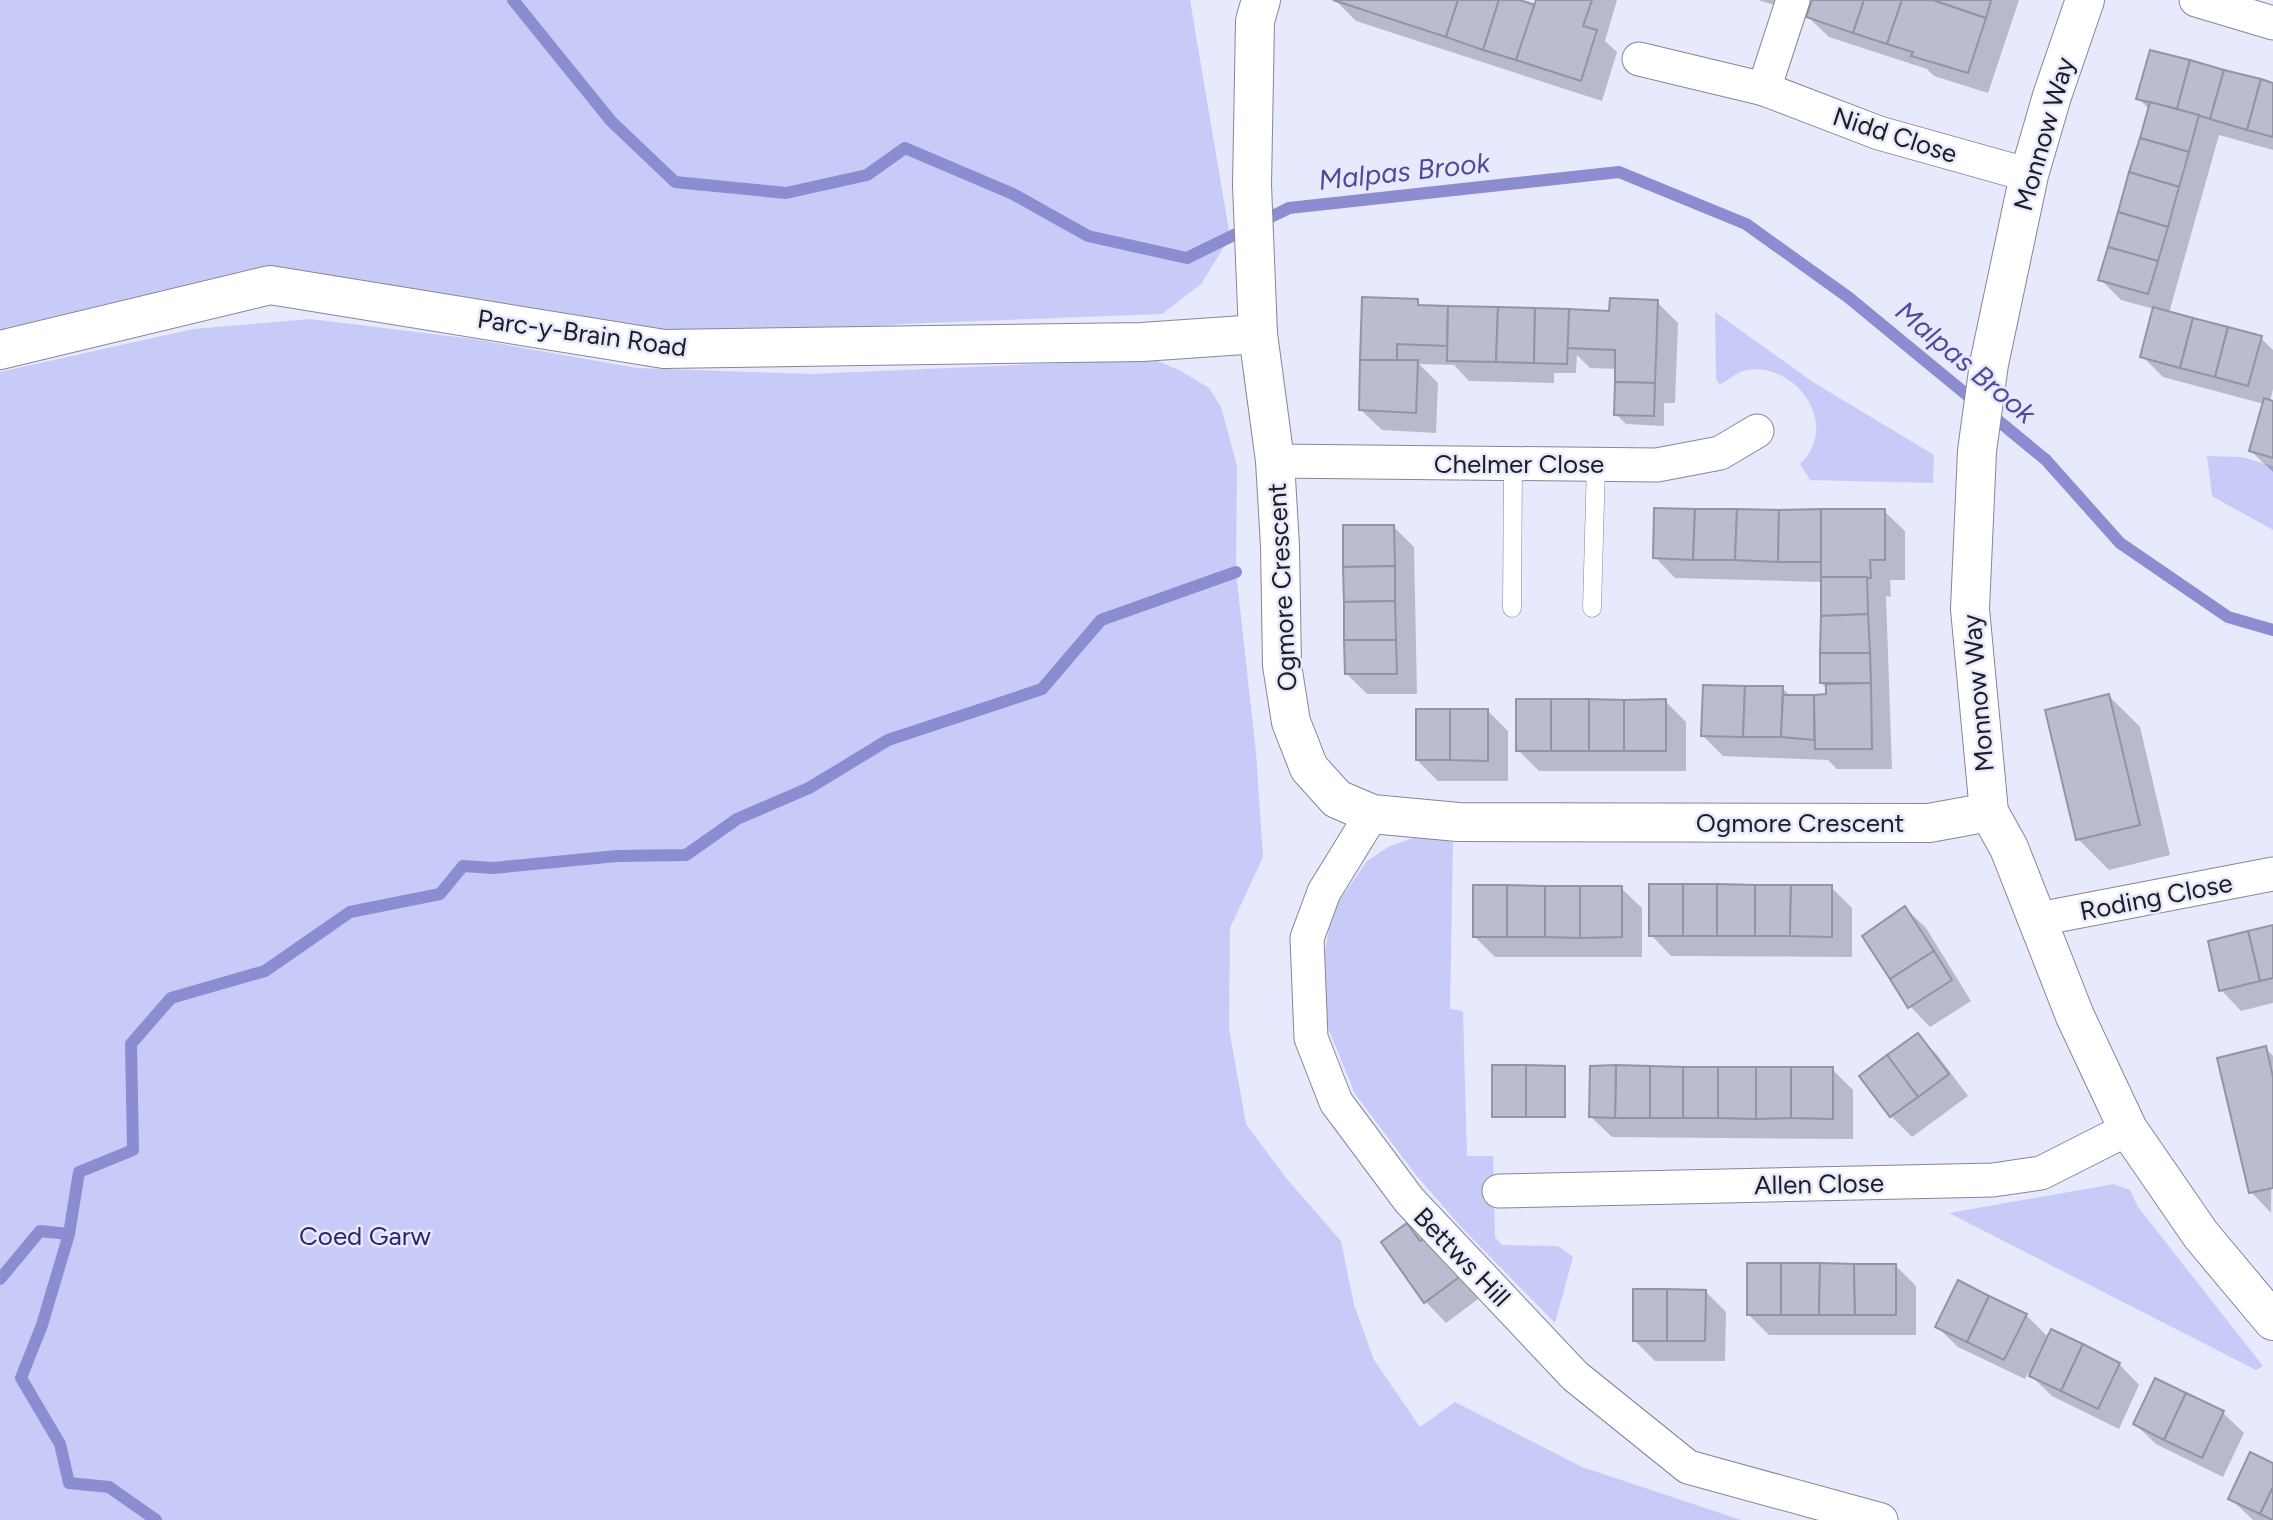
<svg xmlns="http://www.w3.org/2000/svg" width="2273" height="1520" font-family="Figtree,sans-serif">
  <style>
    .green { fill: #c8cbf8 }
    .shadow { fill: #0003 }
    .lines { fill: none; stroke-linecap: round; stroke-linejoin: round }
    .stream { stroke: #8b8dd0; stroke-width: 12 }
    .building { fill: #bbbccf; stroke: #9394a6; stroke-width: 2 }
    .service-casing { stroke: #858798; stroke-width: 19 }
    .minor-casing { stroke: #858798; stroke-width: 35 }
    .tertiary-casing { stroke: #858798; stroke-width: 40 }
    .service { stroke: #fff; stroke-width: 18 }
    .minor { stroke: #fff; stroke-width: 33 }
    .tertiary { stroke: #fff; stroke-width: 38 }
    .labels { text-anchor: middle; stroke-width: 5; stroke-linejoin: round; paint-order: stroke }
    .street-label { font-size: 26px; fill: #1d1d24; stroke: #e7e9fc }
    .park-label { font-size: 26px; fill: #2e2472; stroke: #e7e9fc }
    .water-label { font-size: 28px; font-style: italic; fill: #4e4a9b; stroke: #e7e9fc }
  </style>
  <rect width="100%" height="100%" fill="#e7e9fc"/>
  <g class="green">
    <polygon points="0,0 1190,0 1230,237 1201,284 1162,314 900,324 736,338 589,329 251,273 0,337"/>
    <path d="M 1715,312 L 1813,382 L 1934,455 L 1933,483 L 1810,480 L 1800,464 C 1843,423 1792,358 1743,371 C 1735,374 1727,380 1720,385 L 1716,379 Z"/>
    <polygon points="311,319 473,339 637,368 811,374 1153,359 1179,370 1209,388 1221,407 1237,466 1236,572 1256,753 1263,857 1230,928 1229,1029 1246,1124 1286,1178 1341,1241 1354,1305 1374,1360 1420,1427 1455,1402 1582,1467 1741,1520 0,1520 0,372 193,329"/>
    <polygon points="2207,456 2242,457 2273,466 2273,530 2212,496"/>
    <polygon points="1419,836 1453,842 1450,1009 1463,1011 1467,1156 1493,1156 1495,1237 1502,1245 1558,1246 1573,1257 1555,1323 1461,1227 1416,1175 1355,1094 1324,1018 1322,969 1332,911 1367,861 1390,846"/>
    <polygon points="2114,1184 2130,1190 2138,1207 2263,1366 2256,1370 1949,1213"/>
  </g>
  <g class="shadow">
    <polygon points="1335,0 1514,0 1536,7 1538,0 1617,0 1605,41 1617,52 1602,101 1356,21"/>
    <polygon points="1758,0 1790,0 1787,9"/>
    <polygon points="1814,0 2019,0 1988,93 1934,76 1927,69 1829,37 1808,17"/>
    <polygon points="2273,85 2273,150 2219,135 2169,313 2261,338 2273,350 2273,389 2270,402 2273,402 2273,472 2251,451 2264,404 2163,377 2142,356 2154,309 2121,300 2100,279 2150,110 2138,98"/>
    <polygon points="1417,301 1423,307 1611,312 1657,302 1678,323 1675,403 1664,403 1664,426 1626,424 1616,414 1617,369 1590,368 1577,355 1576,373 1554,373 1554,383 1469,381 1454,365 1419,364 1438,383 1436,433 1382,430 1361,410"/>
    <polygon points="1884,511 1905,531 1905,580 1890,580 1891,597 1886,596 1892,769 1837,769 1828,760 1723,756 1703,736 1782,688 1791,696 1827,696 1827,689 1821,683 1822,582 1675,578 1655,557"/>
    <polygon points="1394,527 1414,547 1417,694 1367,694 1347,674"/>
    <polygon points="2109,696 2140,727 2170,855 2109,870 2078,839"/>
    <polygon points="1665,701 1686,722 1686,771 1539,771 1518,750"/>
    <polygon points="1488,711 1508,731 1508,781 1438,781 1417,760"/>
    <polygon points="1831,887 1852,908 1852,957 1671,956 1651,935"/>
    <polygon points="1621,888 1642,908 1642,957 1495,957 1474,936"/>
    <polygon points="1905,908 1926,928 1971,1001 1930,1027 1910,1006"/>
    <polygon points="2273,927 2273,1003 2241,1011 2221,990"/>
    <polygon points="1918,1035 1938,1056 1968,1096 1912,1137 1891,1116 1862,1076"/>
    <polygon points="2265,1048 2273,1056 2271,1213 2251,1192"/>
    <polygon points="1832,1069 1853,1090 1853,1139 1612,1137 1591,1117"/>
    <polygon points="1407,1225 1482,1296 1446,1323 1426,1302 1383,1243"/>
    <polygon points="1895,1265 1916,1286 1916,1335 1769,1335 1748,1314"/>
    <polygon points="1705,1291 1726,1312 1725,1361 1655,1361 1634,1340"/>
    <polygon points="2026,1315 2049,1338 2119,1364 2139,1385 2119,1429 2052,1396 2028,1373 2025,1379 1958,1347 1937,1327"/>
    <polygon points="2223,1413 2244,1433 2223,1477 2156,1444 2135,1424"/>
    <polygon points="2273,1465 2273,1520 2253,1520 2230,1498"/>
  </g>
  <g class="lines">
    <g class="stream">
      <polyline points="513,0 611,121 675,182 786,193 867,175 905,148 1013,194 1088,236 1187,258 1289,208 1619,172 1746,224 1848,297 2046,460 2120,543 2228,617 2273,630"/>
      <polyline points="69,1234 42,1325 21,1378 60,1444 69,1483 109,1487 156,1520"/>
      <polyline points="0,1279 40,1231 69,1234 79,1172 133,1150 131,1044 171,998 265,971 350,912 440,894 463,866 493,868 617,856 686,855 737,819 809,788 888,740 1042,689 1101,620 1236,572"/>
    </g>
  </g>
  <g class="building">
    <polygon points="1333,0 1458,0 1446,37"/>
    <polygon points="1458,0 1499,0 1483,50 1446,37"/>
    <polygon points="1499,0 1520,0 1535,5 1516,60 1483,50"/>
    <polygon points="1536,0 1592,0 1583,26 1597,30 1581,81 1516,60"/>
    <polygon points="1812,0 1864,0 1853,33 1806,17"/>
    <polygon points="1864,0 1902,0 1887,44 1853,33"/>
    <polygon points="1902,0 1933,0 1986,18 1968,73 1911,56 1913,52 1887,44"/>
    <polygon points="1933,0 1991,0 1986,18"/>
    <polygon points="2150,50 2190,60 2177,109 2136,99"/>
    <polygon points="2190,60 2224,70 2210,119 2177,109"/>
    <polygon points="2224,70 2261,79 2247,130 2210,119"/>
    <polygon points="2261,79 2273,83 2273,137 2247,130"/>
    <polygon points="2150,102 2199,115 2189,152 2140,138"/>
    <polygon points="2140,138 2189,152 2179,187 2129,172"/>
    <polygon points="2129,172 2179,187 2168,227 2118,212"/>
    <polygon points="2118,212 2168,227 2158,261 2108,247"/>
    <polygon points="2108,247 2158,261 2148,294 2098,280"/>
    <polygon points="1362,297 1418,299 1418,305 1448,306 1447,346 1397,344 1397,361 1360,360"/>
    <polygon points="1610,298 1658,300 1655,383 1615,382 1615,350 1567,348 1569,309 1609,311"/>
    <polygon points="1448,306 1498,307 1496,362 1447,361"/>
    <polygon points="1498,307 1535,308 1534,363 1496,362"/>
    <polygon points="2153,307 2193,318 2180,368 2140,357"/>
    <polygon points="1535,308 1569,309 1567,364 1534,363"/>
    <polygon points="2193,318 2228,327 2215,377 2180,368"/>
    <polygon points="2228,327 2262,336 2248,386 2215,377"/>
    <polygon points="1360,360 1418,360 1416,413 1359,410"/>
    <polygon points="1615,382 1655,383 1654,416 1614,415"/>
    <polygon points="2264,398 2273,401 2273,458 2249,451"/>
    <polygon points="1654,508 1695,509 1693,560 1653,558"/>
    <polygon points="1695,509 1737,509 1735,560 1693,560"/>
    <polygon points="1737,509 1779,510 1778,562 1735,560"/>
    <polygon points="1821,509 1821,562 1778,562 1779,510"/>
    <polygon points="1821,509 1885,509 1885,560 1870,560 1871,578 1821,577"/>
    <polygon points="1343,525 1394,525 1395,566 1343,567"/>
    <polygon points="1395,566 1395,601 1344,602 1343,567"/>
    <polygon points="1821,577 1867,577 1868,614 1821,616"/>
    <polygon points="1395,601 1396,640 1344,640 1344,602"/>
    <polygon points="1868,614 1870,653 1820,653 1821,616"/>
    <polygon points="1344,640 1396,640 1397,674 1345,674"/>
    <polygon points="1820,653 1870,653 1871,683 1820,683"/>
    <polygon points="1871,683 1872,749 1815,749 1814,695 1826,694 1826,684"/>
    <polygon points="1703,685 1745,686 1743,737 1701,736"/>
    <polygon points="1745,686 1783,686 1781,737 1743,737"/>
    <polygon points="2109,694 2140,825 2076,840 2045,710"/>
    <polygon points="1783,695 1814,695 1814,740 1781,737"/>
    <rect x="1516" y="699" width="35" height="52"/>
    <rect x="1551" y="699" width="38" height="52"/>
    <polygon points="1589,699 1624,700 1624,751 1589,751"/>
    <polygon points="1666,699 1666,751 1624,751 1624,700"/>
    <rect x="1416" y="709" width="34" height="51"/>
    <polygon points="1450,709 1488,709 1488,761 1450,760"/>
    <rect x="1649" y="884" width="34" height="52"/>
    <rect x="1683" y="884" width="34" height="52"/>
    <polygon points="1717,884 1755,885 1755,936 1717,936"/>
    <rect x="1473" y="885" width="34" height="52"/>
    <polygon points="1507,885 1545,886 1545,937 1507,937"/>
    <polygon points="1755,885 1791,885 1790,936 1755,936"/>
    <polygon points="1791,885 1832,885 1832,937 1790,936"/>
    <polygon points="1545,886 1580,886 1580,938 1545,937"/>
    <polygon points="1580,886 1622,886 1622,937 1580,938"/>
    <polygon points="1905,906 1934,951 1890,979 1862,936"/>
    <polygon points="2273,925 2273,978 2260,981 2248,931"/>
    <polygon points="2248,931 2260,981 2219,991 2208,941"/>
    <polygon points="1934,951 1952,980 1908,1008 1890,979"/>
    <polygon points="1918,1033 1949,1074 1918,1097 1887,1055"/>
    <polygon points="2266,1046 2273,1077 2273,1188 2249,1193 2217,1058"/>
    <polygon points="1887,1055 1918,1097 1890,1117 1859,1076"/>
    <rect x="1492" y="1065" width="34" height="52"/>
    <polygon points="1526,1065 1565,1066 1565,1117 1526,1117"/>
    <polygon points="1616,1065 1650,1066 1650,1118 1615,1118"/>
    <polygon points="1616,1065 1615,1118 1589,1117 1590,1066"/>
    <polygon points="1650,1066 1683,1067 1683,1118 1650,1118"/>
    <rect x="1683" y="1067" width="35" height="51"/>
    <polygon points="1718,1067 1756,1067 1756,1119 1718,1118"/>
    <polygon points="1756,1067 1791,1067 1791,1118 1756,1119"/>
    <polygon points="1791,1067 1833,1067 1833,1119 1791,1118"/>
    <polygon points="1407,1223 1420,1241 1430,1234 1462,1275 1424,1303 1381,1242"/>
    <rect x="1747" y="1263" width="34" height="52"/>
    <polygon points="1781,1263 1820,1263 1819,1315 1781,1315"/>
    <polygon points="1820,1263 1854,1264 1855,1315 1819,1315"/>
    <polygon points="1854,1264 1896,1264 1896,1315 1855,1315"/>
    <polygon points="1958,1280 1989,1296 1967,1342 1935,1327"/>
    <rect x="1633" y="1289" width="34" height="52"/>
    <polygon points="1667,1289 1706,1290 1705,1341 1667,1341"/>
    <polygon points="1989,1296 2027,1314 2004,1360 1967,1342"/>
    <polygon points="2051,1329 2083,1344 2061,1391 2029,1376"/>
    <polygon points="2083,1344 2120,1363 2098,1409 2061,1391"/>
    <polygon points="2155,1378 2186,1393 2164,1440 2133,1424"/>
    <polygon points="2186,1393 2224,1411 2202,1458 2164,1440"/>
    <polygon points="2250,1452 2273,1463 2273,1487 2260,1514 2228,1499"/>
    <polygon points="2273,1487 2273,1520 2260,1514"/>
  </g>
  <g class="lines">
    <g class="service-casing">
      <g id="service">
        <polyline points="1512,608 1513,464"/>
        <polyline points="1592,608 1596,464"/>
      </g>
    </g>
    <g class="minor-casing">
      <g id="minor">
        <polyline points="2196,0 2273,23"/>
        <polyline points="1639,59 1764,89 1879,133 2029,175"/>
        <polyline points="1764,89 1793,0"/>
        <polyline points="1275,461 1657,465 1720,453 1757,431"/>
        <polyline points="1372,814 1324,892 1307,938 1311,1038 1336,1102 1409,1200 1575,1376 1688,1467 1881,1520"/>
        <polyline points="2039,919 2273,874"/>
        <polyline points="1499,1191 1993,1180 2041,1173 2128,1129"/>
      </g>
    </g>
    <g class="tertiary-casing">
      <g id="tertiary">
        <polyline points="1261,0 1255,21 1252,185 1258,334 1275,461 1280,546 1282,665 1291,722 1309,768 1337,799 1372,814 1458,822 1929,823 1989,812"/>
        <polyline points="2085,0 2052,96 2029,175 1989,364 1977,451 1970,609 1989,812 2009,848 2075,1016 2128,1129 2201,1235 2273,1321"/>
        <polyline points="0,350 270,285 664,349 1142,342 1258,334"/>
      </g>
    </g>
    <use href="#service" class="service"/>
    <use href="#minor" class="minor"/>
    <use href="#tertiary" class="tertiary"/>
  </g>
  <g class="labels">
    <g class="street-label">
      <text transform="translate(2044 134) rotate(-74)" y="9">Monnow Way</text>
      <text transform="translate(1895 135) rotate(18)" y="9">Nidd Close</text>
      <text transform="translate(582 333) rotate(8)" y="9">Parc-y-Brain Road</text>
      <text x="1519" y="473">Chelmer Close</text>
      <text transform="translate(1282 587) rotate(-93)" y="9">Ogmore Crescent</text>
      <text transform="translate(1978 693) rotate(-95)" y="9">Monnow Way</text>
      <text x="1800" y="832">Ogmore Crescent</text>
      <text transform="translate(2156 897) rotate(-11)" y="9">Roding Close</text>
      <text transform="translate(1819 1184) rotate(-1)" y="9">Allen Close</text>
      <text transform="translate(1462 1257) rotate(46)" y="9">Bettws Hill</text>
    </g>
    <g class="park-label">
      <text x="365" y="1245">Coed Garw</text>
    </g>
    <g class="water-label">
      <text transform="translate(1404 171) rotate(-6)" y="10">Malpas Brook</text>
      <text transform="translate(1966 362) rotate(40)" y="10">Malpas Brook</text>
    </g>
  </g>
</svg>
